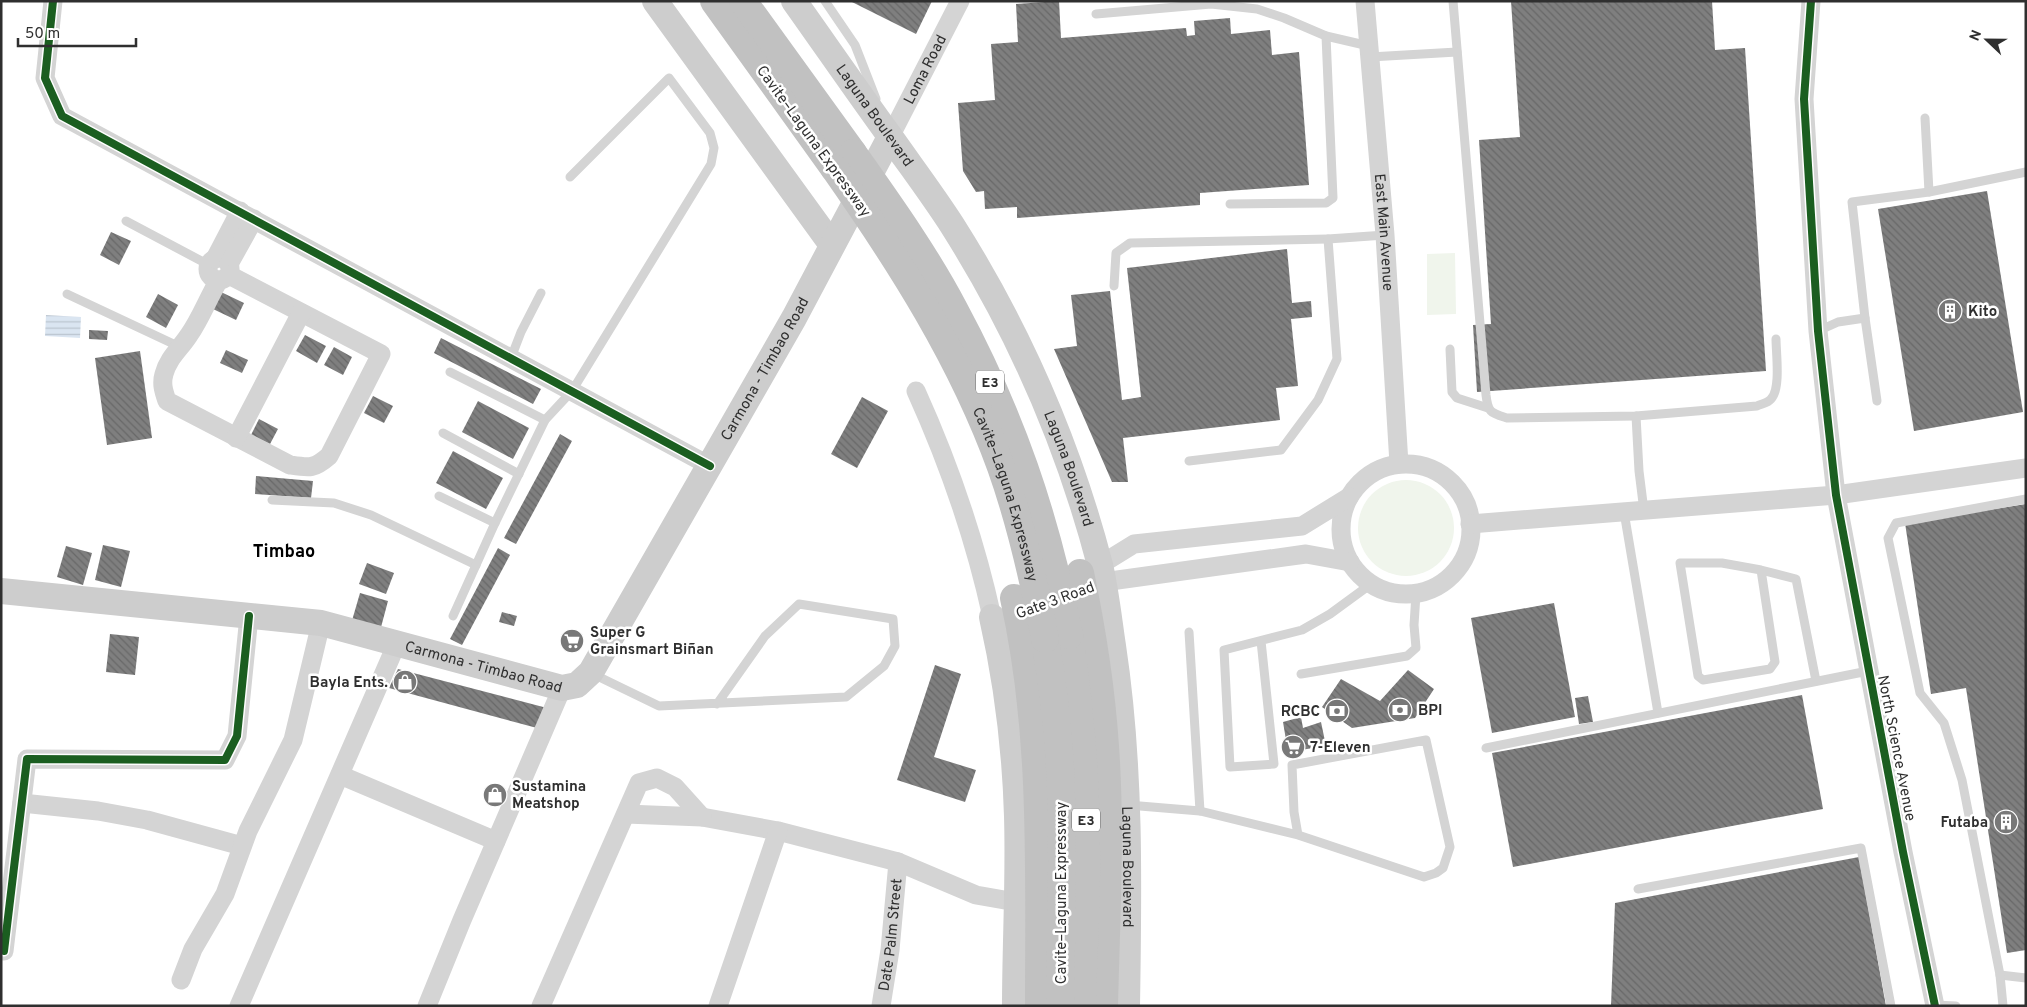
<svg xmlns="http://www.w3.org/2000/svg" width="2027" height="1007" font-family="Overpass,sans-serif">
  <style>
    .grass { fill: #f0f5ec }
    .water { fill: url(#water-rules) }
    .building { fill: url(#building-back-hatch) }
    .lines { fill: none; stroke-linecap: round; stroke-linejoin: round }
    .lane { stroke: #d4d4d4; stroke-width: 9 }
    .street { stroke: #d4d4d4; stroke-width: 19 }
    .secondary { stroke: #cdcdcd; stroke-width: 26 }
    .highway { stroke: #c1c1c1; stroke-width: 28 }
    .highway-bridge { stroke: #c1c1c1; stroke-width: 28 }
    .cycleway-casing { stroke: #fff; stroke-width: 11 }
    .cycleway { stroke: #1b5e20; stroke-width: 8 }
    .labels { text-anchor: middle; stroke-width: 5; stroke-linejoin: round; paint-order: stroke }
    .shield { fill: #fff; stroke: #6d6d6d; stroke-width: 1 }
    .shield-label { font-size: 14px; font-weight: bold; fill: #2f2f2f }
    .street-label { font-size: 15px; fill: #2f2f2f; stroke: #fff }
    .poi-label { font-size: 15px; font-weight: bold; fill: #2f2f2f; stroke: #fff; text-anchor: start }
    .quarter-label { font-size: 18px; font-weight: bold; fill: #000; stroke: #fff }
  </style>
  <defs>
    <pattern id="water-rules" width="6" height="5" patternUnits="userSpaceOnUse" patternTransform="scale(1.25)"><rect width="6" height="5" fill="#dae5f1"/><path d="M0 2.5h6" fill="none" stroke="#bbc5cf"/></pattern>
    <pattern id="building-back-hatch" width="6" height="6" patternUnits="userSpaceOnUse" patternTransform="scale(1.25)"><rect width="6" height="6" fill="#7f7f7f"/><path d="M-1 5l2 2M0 0l6 6M5-1l2 2" fill="none" stroke="#686868"/></pattern>
  </defs>
  <rect width="100%" height="100%" fill="#fff"/>
  <g class="grass">
    <polygon points="1455,253 1456,314 1427,315 1427,254"/>
    <circle cx="1406" cy="528" r="48"/>
  </g>
  <polygon class="water" points="46,315 81,317 80,338 45,336"/>
  <g class="building">
    <polygon points="850,1 932,1 916,34"/>
    <polygon points="1059,1 1061,38 1186,28 1187,36 1195,35 1194,21 1230,18 1231,34 1270,30 1272,55 1299,52 1309,185 1200,193 1200,205 1017,218 1017,207 985,209 984,191 976,192 963,171 958,103 995,100 991,44 1018,42 1016,4"/>
    <polygon points="1511,1 1712,1 1715,50 1745,48 1766,371 1477,392 1473,325 1491,324 1479,140 1520,137"/>
    <polygon points="1987,191 2023,412 1914,431 1878,209"/>
    <polygon points="111,232 131,241 119,265 100,255"/>
    <polygon points="1287,249 1292,303 1311,301 1312,317 1291,319 1298,386 1276,388 1280,420 1123,438 1128,482 1112,482 1054,349 1077,346 1071,295 1110,291 1122,400 1141,397 1127,268"/>
    <polygon points="221,292 244,303 236,320 213,309"/>
    <polygon points="158,294 178,305 166,328 146,317"/>
    <polygon points="89,330 108,331 107,340 89,339"/>
    <polygon points="305,335 326,346 317,363 296,351"/>
    <polygon points="441,338 541,389 533,404 434,353"/>
    <polygon points="334,347 352,357 343,375 324,365"/>
    <polygon points="226,350 248,360 242,373 220,363"/>
    <polygon points="140,351 152,438 107,445 95,358"/>
    <polygon points="373,396 393,406 384,423 364,413"/>
    <polygon points="862,397 888,411 857,468 831,454"/>
    <polygon points="478,401 529,428 513,459 462,432"/>
    <polygon points="259,419 278,429 270,444 251,435"/>
    <polygon points="560,434 572,441 516,544 504,538"/>
    <polygon points="453,451 503,478 486,509 436,483"/>
    <polygon points="256,476 313,481 311,498 255,494"/>
    <polygon points="2026,504 2026,950 2007,953 1966,688 1931,694 1905,523"/>
    <polygon points="103,545 130,551 121,587 95,580"/>
    <polygon points="66,546 92,553 83,585 57,577"/>
    <polygon points="498,548 510,555 462,645 450,639"/>
    <polygon points="367,563 394,573 386,594 359,584"/>
    <polygon points="360,593 388,601 380,631 351,624"/>
    <polygon points="1554,603 1575,717 1492,733 1471,618"/>
    <polygon points="502,612 517,616 514,626 499,622"/>
    <polygon points="110,634 139,637 135,675 106,672"/>
    <polygon points="935,665 961,674 934,757 976,770 965,802 897,780"/>
    <polygon points="398,669 547,708 537,728 389,688"/>
    <polygon points="1408,670 1434,689 1415,718 1352,728 1322,707 1341,679 1380,701"/>
    <polygon points="1802,695 1823,809 1513,867 1492,753"/>
    <polygon points="1588,696 1593,722 1579,724 1575,698"/>
    <polygon points="1301,717 1303,728 1321,722 1326,746 1288,752 1283,722"/>
    <polygon points="1859,857 1886,1006 1611,1006 1615,903"/>
  </g>
  <g class="lines">
    <g class="lane">
      <polyline points="825,1 855,45 876,99"/>
      <path d="M 1453,1 L 1486,395 C 1488,413 1491,413 1507,418 L 1636,416 L 1757,406 C 1761,404 1768,403 1771,399 C 1781,389 1776,353 1776,339"/>
      <polyline points="1096,14 1211,4 1257,9 1284,18 1326,36 1369,46"/>
      <polyline points="1370,57 1457,52"/>
      <polyline points="1925,118 1929,192"/>
      <polyline points="1230,204 1326,203 1333,198 1326,36"/>
      <polyline points="126,221 209,265"/>
      <polyline points="1114,286 1116,253 1130,243 1328,239"/>
      <polyline points="67,294 180,347"/>
      <polyline points="1865,318 1852,202 1929,192 2026,172"/>
      <polyline points="1818,331 1838,322 1865,318 1877,401"/>
      <polyline points="1450,349 1452,392 1457,398 1488,408"/>
      <polyline points="511,358 521,332 541,293"/>
      <polyline points="450,372 545,420"/>
      <polyline points="1636,416 1639,471 1644,511"/>
      <polyline points="443,433 519,474"/>
      <polyline points="1189,461 1281,450 1318,400 1337,359 1328,239 1385,235"/>
      <polyline points="439,496 495,523"/>
      <polyline points="272,500 334,503 371,515 476,565"/>
      <polyline points="1624,512 1658,713"/>
      <polyline points="1761,570 1775,662 1770,669 1703,680 1698,676 1680,563 1722,563 1761,570 1796,579 1816,681"/>
      <polyline points="453,616 495,523 545,420 572,391 711,164 714,148 710,133 669,78 570,177"/>
      <polyline points="1189,632 1200,811"/>
      <polyline points="1261,641 1274,764 1230,767 1224,650 1302,630 1330,614 1371,584"/>
      <polyline points="593,674 659,706 846,697 884,666 895,646 893,619 799,604 765,636 717,704"/>
      <polyline points="1301,674 1407,656 1416,648 1414,625 1416,594"/>
      <polyline points="1486,748 1868,671"/>
      <polyline points="1128,805 1200,811 1298,835 1424,877 1436,873 1443,868 1450,847 1426,740 1292,765 1294,812 1298,835"/>
      <polyline points="1638,889 1861,848 1891,1006"/>
      <polyline points="2000,975 2026,978"/>
      <polyline points="1935,1005 1956,1006"/>
      <polyline points="2003,1006 2000,975 1962,780 1944,723 1920,693 1888,538 1896,523 2026,499"/>
    </g>
    <g class="street">
      <polyline points="53,1 45,78 62,116 710,466"/>
      <path id="s1" d="M 1365,1 L 1385,235 L 1399,464"/>
      <polyline points="1811,1 1804,99 1818,331 1836,495 1903,852 1935,1006"/>
      <path id="s2" d="M 890,137 L 960,1"/>
      <circle cx="219" cy="269" r="11"/>
      <polyline points="215,259 240,211"/>
      <polyline points="229,264 254,219"/>
      <path d="M 219,280 C 208,298 201,318 189,335 C 180,349 168,358 164,374 C 161,384 164,392 167,401 L 290,465 C 310,468 314,469 329,456 L 381,354 L 229,275"/>
      <path d="M 916,391 C 949,464 975,539 992,617"/>
      <polyline points="236,438 301,313"/>
      <circle cx="1406" cy="529" r="65"/>
      <polyline points="1470,524 1836,495 2026,468"/>
      <polyline points="1100,565 1134,544 1302,526 1349,497"/>
      <polyline points="1103,582 1306,554 1350,562"/>
      <polyline points="340,775 496,841"/>
      <polyline points="22,803 98,811 147,820 242,846"/>
      <polyline points="626,814 702,817 778,831 898,862 976,895 1016,902"/>
      <polyline points="4,951 27,759 225,760 237,736 249,616"/>
      <polyline points="181,980 193,949 225,894 248,831 293,740 321,623"/>
      <polyline points="239,1006 397,643"/>
      <polyline points="427,1006 462,920 562,688"/>
      <polyline points="541,1006 639,783 657,778 675,787 702,817"/>
      <polyline points="718,1006 778,831"/>
      <path id="s3" d="M 881,1006 L 890,950 L 898,862"/>
    </g>
    <g class="secondary">
      <polyline points="655,1 832,245"/>
      <path id="s4" d="M 794,1 C 826,46 857,91 889,135 C 910,165 932,194 952,225 C 1018,329 1069,446 1100,565 C 1106,591 1109,619 1113,646 C 1131,765 1129,885 1127,1006"/>
      <path id="s5" d="M 1,591 L 321,623 L 562,688 L 577,685 L 591,672 L 794,318 L 890,137"/>
      <path d="M 992,617 C 1007,683 1015,749 1017,816 C 1019,879 1015,943 1015,1006"/>
    </g>
    <g class="highway">
      <polyline points="714,1 834,168"/>
      <polyline points="743,1 853,153"/>
      <path d="M 1080,573 C 1092,630 1101,688 1105,746 C 1111,832 1106,920 1104,1006"/>
      <path d="M 1014,598 C 1044,732 1039,869 1039,1006"/>
      <path d="M 1069,635 C 1080,707 1086,778 1086,850 C 1087,902 1083,954 1082,1006"/>
      <path d="M 1045,639 C 1052,682 1058,725 1060,768 C 1064,848 1061,927 1060,1006"/>
    </g>
    <g class="highway-bridge">
      <path d="M 853,153 C 889,204 925,254 954,309 C 1011,415 1046,517 1069,635"/>
      <path id="s6" d="M 834,168 C 900,262 962,359 1001,467 C 1021,523 1034,581 1045,639"/>
    </g>
    <g class="cycleway-casing">
      <g id="cycleway">
        <polyline points="53,1 45,78 62,116 710,466"/>
        <polyline points="1811,1 1804,99 1818,331 1836,495 1903,852 1935,1006"/>
        <polyline points="4,951 27,759 225,760 237,736 249,616"/>
      </g>
    </g>
    <use href="#cycleway" class="cycleway"/>
  </g>
  <defs>
    <g id="building-disc" transform="scale(1.25)"><circle r="9.5" fill="#787878" stroke="#fff"/><path d="M-4-6H4V6H1V3H-1V6H-4ZM-2.5-4.3h1.7v1.8h-1.7ZM.8-4.3h1.7v1.8H.8ZM-2.5-1h1.7V.8h-1.7ZM.8-1h1.7V.8H.8Z" fill="#fff"/></g>
    <g id="supermarket-disc" transform="scale(1.25)"><circle r="9.5" fill="#787878" stroke="#fff"/><path d="M-6-5.5h2.5l.6 2H6L4.5 2H-2.5L-4.4-4H-6ZM-1.5 3.2a1.3 1.3 0 1 0 .1 0ZM3 3.2a1.3 1.3 0 1 0 .1 0Z" fill="#fff"/></g>
    <g id="shop-disc" transform="scale(1.25)"><circle r="9.5" fill="#787878" stroke="#fff"/><path d="M-5-2.5h2.3a2.7 3.5 0 0 1 5.4 0H5L5.5 6h-11ZM-1.5-2.5h3a1.5 2.3 0 0 0-3 0Z" fill="#fff"/></g>
    <g id="bank-disc" transform="scale(1.25)"><circle r="9.5" fill="#787878" stroke="#fff"/><path d="M-6-4H6V4H-6ZM0-2.3a2.3 2.3 0 1 0 0 4.6a2.3 2.3 0 1 0 0-4.6Z" fill="#fff"/></g>
  </defs>
  <g fill-rule="evenodd">
    <use href="#building-disc" x="1950" y="311"/>
    <use href="#supermarket-disc" x="572" y="641"/>
    <use href="#shop-disc" x="405" y="682"/>
    <use href="#bank-disc" x="1400" y="710"/>
    <use href="#bank-disc" x="1337" y="711"/>
    <use href="#supermarket-disc" x="1293" y="747"/>
    <use href="#shop-disc" x="495" y="795"/>
    <use href="#building-disc" x="2006" y="822"/>
  </g>
  <g class="labels">
    <g class="shield">
      <rect x="976" y="370.5" width="28" height="23" rx="4"/>
      <rect x="1072" y="808.5" width="28" height="23" rx="4"/>
    </g>
    <g class="shield-label">
      <text x="990" y="387">E3</text>
      <text x="1086" y="825">E3</text>
    </g>
    <g class="street-label">
      <text dy="5" stroke="none"><textPath href="#s2" startOffset="76">Loma Road</textPath></text>
      <text dy="5" stroke="none"><textPath href="#s4" startOffset="140">Laguna Boulevard</textPath></text>
      <text transform="translate(814 141) rotate(54)" y="5">Cavite–Laguna Expressway</text>
      <text dy="5" stroke="none"><textPath href="#s1" startOffset="232">East Main Avenue</textPath></text>
      <text dy="5" stroke="none"><textPath href="#s5" startOffset="955">Carmona - Timbao Road</textPath></text>
      <text dy="5" stroke="none"><textPath href="#s4" startOffset="545">Laguna Boulevard</textPath></text>
      <text dy="5" stroke="none"><textPath href="#s6" startOffset="371">Cavite–Laguna Expressway</textPath></text>
      <text transform="translate(1055 600) rotate(-20)" y="5">Gate 3 Road</text>
      <text dy="5" stroke="none"><textPath href="#s5" startOffset="490">Carmona - Timbao Road</textPath></text>
      <text transform="translate(1897 748) rotate(79)" y="5">North Science Avenue</text>
      <text dy="5" stroke="none"><textPath href="#s4" startOffset="950">Laguna Boulevard</textPath></text>
      <text transform="translate(1061 893) rotate(-90)" y="5">Cavite–Laguna Expressway</text>
      <text dy="5" stroke="none"><textPath href="#s3" startOffset="72">Date Palm Street</textPath></text>
    </g>
    <g class="poi-label">
      <text x="1968" y="316">Kito</text>
      <text x="590" y="637">Super G<tspan x="590" dy="17">Grainsmart Biñan</tspan></text>
      <text x="388" y="687" text-anchor="end">Bayla Ents.</text>
      <text x="1418" y="715">BPI</text>
      <text x="1320" y="716" text-anchor="end">RCBC</text>
      <text x="1310" y="752">7-Eleven</text>
      <text x="512" y="791">Sustamina<tspan x="512" dy="17">Meatshop</tspan></text>
      <text x="1988" y="827" text-anchor="end">Futaba</text>
    </g>
    <g class="quarter-label">
      <text x="284" y="557">Timbao</text>
    </g>
  </g>
  <rect width="2027" height="1007" fill="none" stroke="#2f2f2f" stroke-width="5"/>
  <g transform="translate(1987 40) rotate(292)" stroke="#ffffff" stroke-width="4" paint-order="stroke">
  <path d="M0-4L9 19L0 12L-9 19Z" fill="#2f2f2f"/>
  <text y="-8" font-size="14" font-weight="bold" text-anchor="middle" fill="#2f2f2f">N</text>
  </g>
  <path d="M18 38v8h118v-8" fill="none" stroke="#2f2f2f" stroke-width="2.5"/>
  <text x="25" y="38" font-size="15" fill="#2f2f2f" stroke="#ffffff" stroke-width="4" paint-order="stroke">50 m</text>
</svg>
